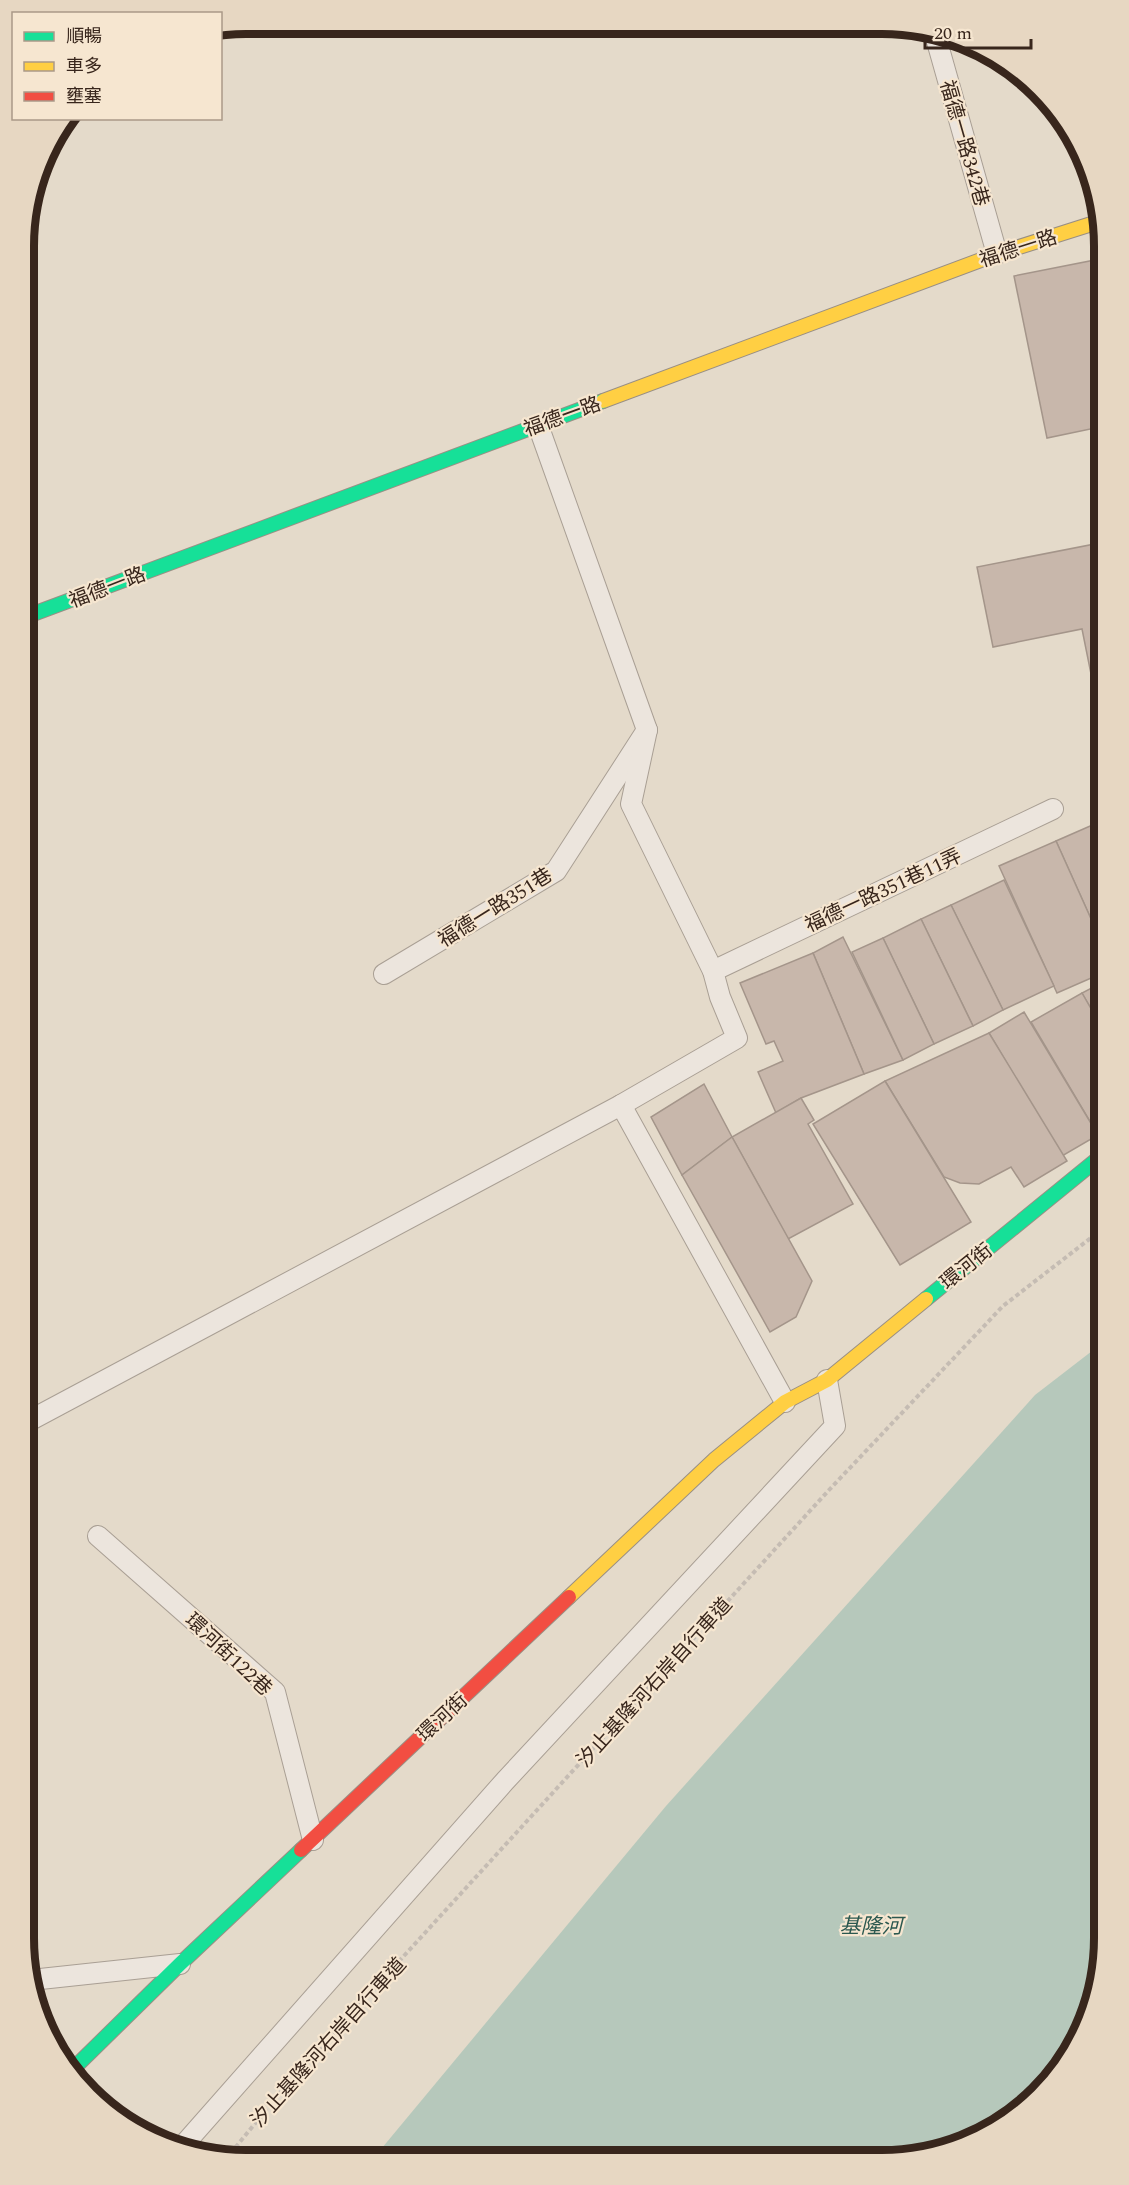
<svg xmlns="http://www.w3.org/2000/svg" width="1129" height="2185" font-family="Spectral,'Noto Sans TC',serif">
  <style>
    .water { fill: #b6c8bb }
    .building { fill: #c8b7ab; stroke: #a4958a; stroke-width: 1.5 }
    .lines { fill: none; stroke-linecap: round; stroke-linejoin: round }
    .lane-casing { stroke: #a99f94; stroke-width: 22 }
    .fast-casing { stroke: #998f84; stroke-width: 16 }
    .slow-casing { stroke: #998f84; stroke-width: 16 }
    .jam-casing { stroke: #998f84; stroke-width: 16 }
    .path { stroke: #c5bcb3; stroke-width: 4; stroke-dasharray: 4.5 3; stroke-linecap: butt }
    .lane { stroke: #ece5dd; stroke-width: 20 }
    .fast { stroke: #16e098; stroke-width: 14 }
    .slow { stroke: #ffcf43; stroke-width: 14 }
    .jam { stroke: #f24e42; stroke-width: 14 }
    .labels { text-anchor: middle; stroke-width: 4.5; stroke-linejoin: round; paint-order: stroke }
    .street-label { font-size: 20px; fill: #38261c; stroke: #f6e6d0 }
    .water-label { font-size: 21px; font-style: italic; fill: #2b584f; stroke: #f6e6d0 }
    .rim { fill: none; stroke: #38261c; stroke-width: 8 }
  </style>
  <rect width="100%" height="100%" fill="#e4daca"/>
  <polygon class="water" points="1105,1341 1104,1953 1088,2023 1059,2074 1006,2123 954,2149 883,2161 372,2160 666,1806 1035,1395"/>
  <g class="building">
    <polygon points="1105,258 1105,426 1047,438 1014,276"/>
    <polygon points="1105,542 1105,708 1098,709 1082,629 993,647 977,567"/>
    <polygon points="1105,781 1105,822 1092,788"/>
    <polygon points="1097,823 1105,841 1105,950 1056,841"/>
    <polygon points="1056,841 1105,950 1105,972 1057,993 999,866"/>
    <polygon points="1004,880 1054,986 1003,1010 951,905"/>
    <polygon points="951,905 1003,1010 973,1026 921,919"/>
    <polygon points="921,919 973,1026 934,1044 883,938"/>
    <polygon points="843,937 903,1060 864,1074 813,953"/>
    <polygon points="883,938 934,1044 903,1060 852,952"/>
    <polygon points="813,953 864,1074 801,1098 776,1113 758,1072 783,1061 774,1041 766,1044 740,983"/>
    <polygon points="1105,981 1105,1033 1082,993"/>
    <polygon points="1082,993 1105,1033 1105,1130 1098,1135 1031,1022"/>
    <polygon points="1024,1012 1098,1135 1062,1156 989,1033"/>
    <polygon points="989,1033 1067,1161 1024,1187 1011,1167 979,1184 960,1183 944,1177 885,1081"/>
    <polygon points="885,1081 971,1222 900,1265 813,1124"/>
    <polygon points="704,1084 732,1137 682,1175 651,1117"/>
    <polygon points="801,1098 814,1120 808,1124 853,1204 788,1239 732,1137"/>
    <polygon points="732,1137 812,1281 796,1317 770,1332 682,1175"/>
  </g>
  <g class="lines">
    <g class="lane-casing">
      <g id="lane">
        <polyline points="934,31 997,254"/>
        <polyline points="713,971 1053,809"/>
        <polyline points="384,974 556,871 647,730 538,425"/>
        <polyline points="621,1105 785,1402"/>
        <polyline points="25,1423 621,1105 737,1038 720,997 713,971 631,804 647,730"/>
        <polyline points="98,1536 275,1692 313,1840"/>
        <polyline points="31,1980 180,1964"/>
        <polyline points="180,2149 505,1781 835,1426 827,1380"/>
      </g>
    </g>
    <g class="fast-casing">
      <g id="fast">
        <polyline points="25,617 603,401"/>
        <polyline points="926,1299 1105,1153"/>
        <polyline points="70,2072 180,1964 301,1850"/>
      </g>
    </g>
    <g class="slow-casing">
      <g id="slow">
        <polyline points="603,401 997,254 1101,221"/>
        <polyline points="569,1597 714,1460 785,1402 827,1380 926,1299"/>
      </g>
    </g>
    <g class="jam-casing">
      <polyline id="jam" points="301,1850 569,1597"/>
    </g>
    <polyline class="path" points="226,2159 288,2083 829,1490 1003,1306 1105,1227"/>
    <use href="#lane" class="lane"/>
    <use href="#fast" class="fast"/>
    <use href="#slow" class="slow"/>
    <use href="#jam" class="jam"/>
  </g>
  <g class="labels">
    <g class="street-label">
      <text transform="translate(965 143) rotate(74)" y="7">福德一路342巷</text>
      <text transform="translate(1018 248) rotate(-18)" y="7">福德一路</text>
      <text transform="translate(562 416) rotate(-20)" y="7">福德一路</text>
      <text transform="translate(107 587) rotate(-21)" y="7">福德一路</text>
      <text transform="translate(883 890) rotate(-25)" y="7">福德一路351巷11弄</text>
      <text transform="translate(495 907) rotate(-32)" y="7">福德一路351巷</text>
      <text transform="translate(966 1266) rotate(-39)" y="7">環河街</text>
      <text transform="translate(229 1654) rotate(43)" y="7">環河街122巷</text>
      <text transform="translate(654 1682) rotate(-48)" y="7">汐止基隆河右岸自行車道</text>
      <text transform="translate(442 1717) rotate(-43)" y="7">環河街</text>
      <text transform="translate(328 2042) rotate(-48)" y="7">汐止基隆河右岸自行車道</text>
    </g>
    <g class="water-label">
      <text x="871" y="1933">基隆河</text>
    </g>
  </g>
  <path d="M0 0H1129V2185H0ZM246 34H882A212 212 0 0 1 1094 246V1938A212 212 0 0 1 882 2150H246A212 212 0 0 1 34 1938V246A212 212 0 0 1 246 34Z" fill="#e7d7c2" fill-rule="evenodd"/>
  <path class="rim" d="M246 34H882A212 212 0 0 1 1094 246V1938A212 212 0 0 1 882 2150H246A212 212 0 0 1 34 1938V246A212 212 0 0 1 246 34Z"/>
  <rect x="12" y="12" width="210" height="108" fill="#f6e6d0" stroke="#aa9988" stroke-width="1.5"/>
  <rect x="24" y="32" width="30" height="9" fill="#16e098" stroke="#aa9988" stroke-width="1.5"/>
  <text x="66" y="42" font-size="18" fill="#38261c">順暢</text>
  <rect x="24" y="62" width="30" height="9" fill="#ffcf43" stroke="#aa9988" stroke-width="1.5"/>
  <text x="66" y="72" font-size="18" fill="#38261c">車多</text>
  <rect x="24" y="92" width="30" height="9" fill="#f24e42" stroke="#aa9988" stroke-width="1.5"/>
  <text x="66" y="102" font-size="18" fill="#38261c">壅塞</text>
  <path d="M925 39v9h106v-9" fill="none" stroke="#38261c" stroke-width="3"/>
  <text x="934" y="39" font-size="18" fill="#38261c" stroke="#f6e6d0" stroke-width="4.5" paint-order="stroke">20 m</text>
</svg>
